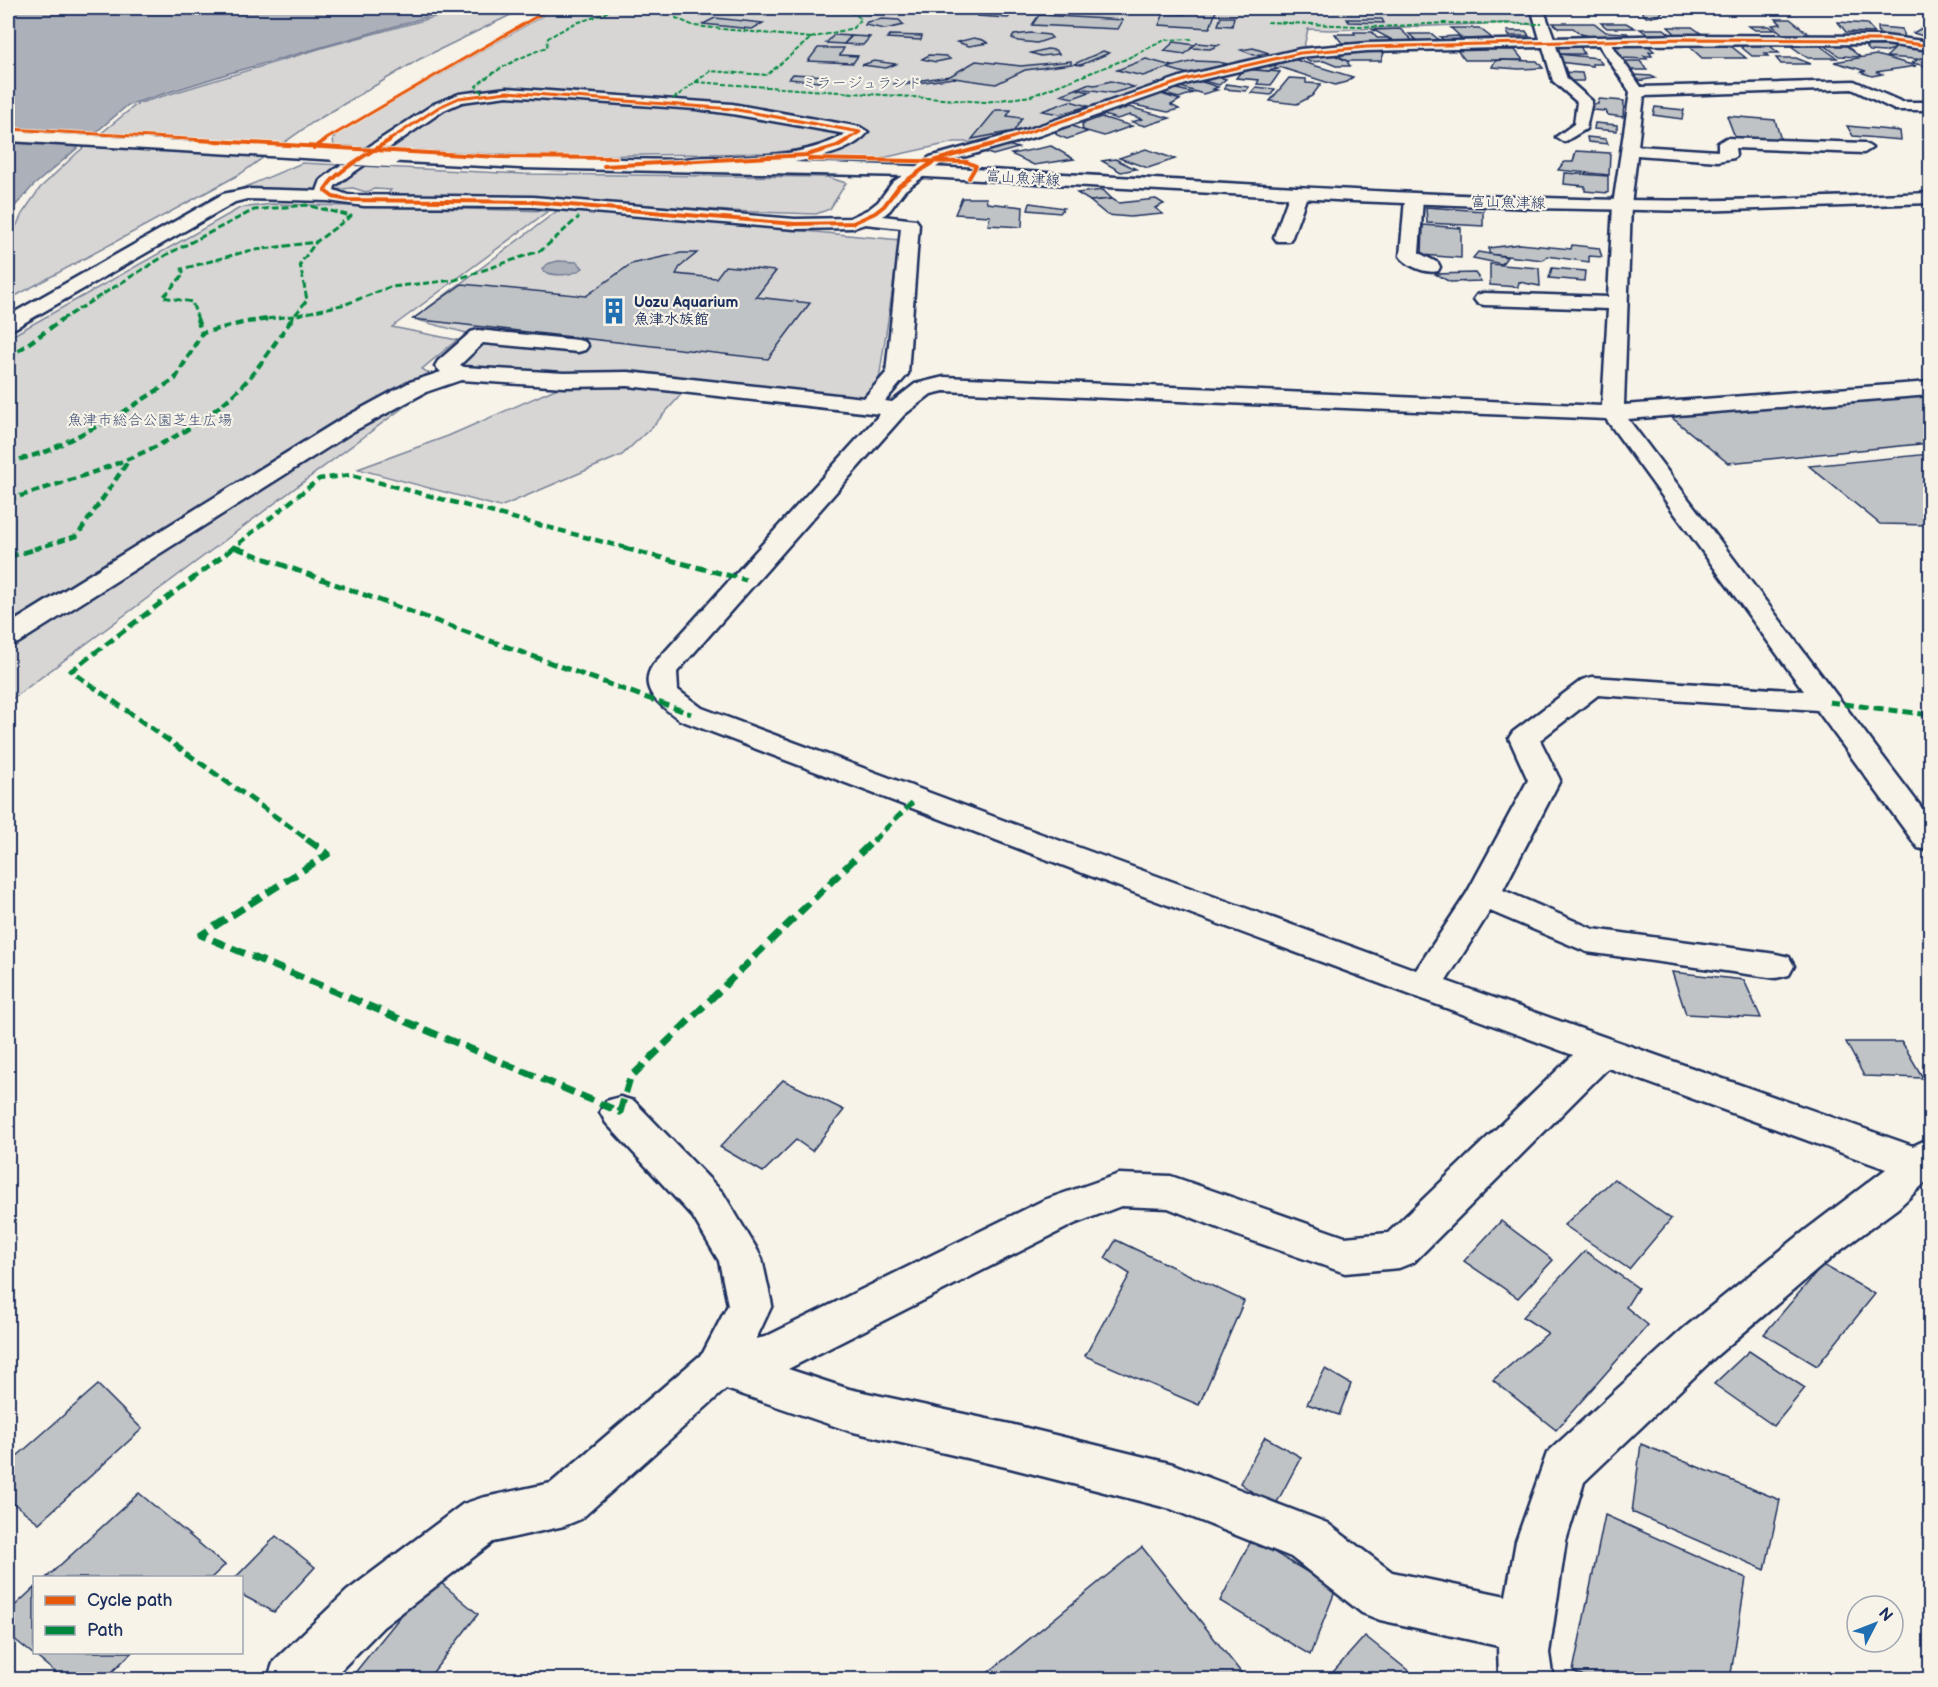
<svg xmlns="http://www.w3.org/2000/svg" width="1938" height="1687" font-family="'Balsamiq Sans','Klee One',sans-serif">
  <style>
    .green { fill: #d7d6d4; stroke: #798299; stroke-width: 1.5 }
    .water { fill: #acb0b9; stroke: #727c95; stroke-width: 1.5 }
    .building { fill: #c0c3c5; stroke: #1b2f5e; stroke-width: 1.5 }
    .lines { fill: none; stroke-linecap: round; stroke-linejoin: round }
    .minor-casing { stroke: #1b2f5e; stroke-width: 5 }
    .major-casing { stroke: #1b2f5e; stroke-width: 5 }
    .minor { fill: #f7f3e8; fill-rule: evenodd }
    .major { fill: #f7f3e8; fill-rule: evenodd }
    .major-bridge-casing { stroke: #1b2f5e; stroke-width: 20; stroke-linecap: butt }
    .major-bridge { stroke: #f7f3e8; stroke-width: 18 }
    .quiet-far4 { stroke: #00873e; stroke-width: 2; stroke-dasharray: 5 2; stroke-linecap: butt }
    .quiet-far3 { stroke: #00873e; stroke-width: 3; stroke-dasharray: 7 3; stroke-linecap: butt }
    .quiet-far2 { stroke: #00873e; stroke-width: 4.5; stroke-dasharray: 8 4.5; stroke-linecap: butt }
    .quiet-far1 { stroke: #00873e; stroke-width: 5; stroke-dasharray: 10 5; stroke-linecap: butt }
    .quiet { stroke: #00873e; stroke-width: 7; stroke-dasharray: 14 7; stroke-linecap: butt }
    .cycleway-far1-casing { stroke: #f7f3e8; stroke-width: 4.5 }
    .cycleway-casing { stroke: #f7f3e8; stroke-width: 6 }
    .cycleway-far1 { stroke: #e8590c; stroke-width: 3 }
    .cycleway { stroke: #e8590c; stroke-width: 4 }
    .labels { text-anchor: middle; stroke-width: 4.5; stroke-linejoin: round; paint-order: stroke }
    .far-park-label { font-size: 15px; fill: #415076; stroke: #f7f3e8 }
    .far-street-label { font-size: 15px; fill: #1b2f5e; stroke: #f7f3e8 }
    .far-poi-label { font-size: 15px; font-weight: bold; fill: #1b2f5e; stroke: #f7f3e8; text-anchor: start }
  </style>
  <rect width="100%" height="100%" fill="#f7f3e8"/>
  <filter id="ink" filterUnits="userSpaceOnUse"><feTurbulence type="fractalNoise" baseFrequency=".0167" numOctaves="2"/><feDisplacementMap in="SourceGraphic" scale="12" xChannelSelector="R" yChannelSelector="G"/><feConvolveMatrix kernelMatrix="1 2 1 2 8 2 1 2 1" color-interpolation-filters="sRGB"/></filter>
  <g filter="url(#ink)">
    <g class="green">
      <polygon points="468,8 525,8 418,60 312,123 240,174 8,300 8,244 22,214 40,188 77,153 137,104 325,47"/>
      <polygon points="556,8 1528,8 1538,25 1509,23 1330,30 1308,29 1303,51 1159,83 1025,130 975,142 955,142 878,159 819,158 801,149 770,153 582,156 493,154 334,146 333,139 337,134"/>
      <polygon points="302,163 524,174 827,177 846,183 830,209 816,214 729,211 561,199 388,194 391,190 374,189 366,192 353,188 295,193 238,190"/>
      <polygon points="272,204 548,211 392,327 457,340 422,369 440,380 8,702 8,338 240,208"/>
      <polygon points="561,208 900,240 875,406 696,384 459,373 478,336 413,319"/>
      <polygon points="624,383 687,388 655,424 622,455 500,507 358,469 448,436 562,386"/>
    </g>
    <g class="water">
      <polygon points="8,8 459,8 230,73 128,105 33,186 8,214"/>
      <path d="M 558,261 L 577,262 L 583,268 C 572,276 555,277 543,271 L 542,269 L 547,264 Z"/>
    </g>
    <g class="building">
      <polygon points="887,8 891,11 874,14 858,13 857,10"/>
      <polygon points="995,8 1018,8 1001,13 986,10"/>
      <polygon points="1189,8 1217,8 1210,28 1159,25 1164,13 1185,14"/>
      <polygon points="1243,8 1313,8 1312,11"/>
      <polygon points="1639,8 1665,8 1659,16 1646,17"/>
      <polygon points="1499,9 1519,10 1522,14 1503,14"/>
      <polygon points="980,13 1011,15 1008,18 978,16"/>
      <polygon points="1039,15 1123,20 1118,29 1032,25"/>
      <polygon points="1221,17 1234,17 1232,26 1218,25"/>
      <polygon points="715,18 763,23 752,29 703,24"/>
      <polygon points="882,19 899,20 904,25 885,29 865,25 867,22"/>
      <polygon points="1347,19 1382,19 1384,23 1349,22"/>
      <polygon points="1776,19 1790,19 1810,35 1784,35 1772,25 1781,24"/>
      <polygon points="1838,22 1867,24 1875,33 1846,32"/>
      <polygon points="1553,23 1594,23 1606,32 1627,33 1633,38 1594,37 1581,34 1573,28 1559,28"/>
      <polygon points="1601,23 1626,23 1635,28 1607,28"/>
      <polygon points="1749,26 1769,26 1775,30 1755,30"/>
      <polygon points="1668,27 1692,27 1705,36 1678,36"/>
      <polygon points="1878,27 1902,29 1904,38 1879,36"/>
      <polygon points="1451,28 1479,28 1492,38 1463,39"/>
      <polygon points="1400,29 1414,42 1396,42 1373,30"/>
      <polygon points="1640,29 1664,29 1670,34 1647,34"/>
      <polygon points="1920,29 1930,30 1930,38 1913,33"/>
      <polygon points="1507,31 1526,31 1529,36 1509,36"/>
      <polygon points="1354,32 1372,32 1377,38 1387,38 1393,42 1342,43 1335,34 1355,34"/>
      <polygon points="1031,33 1049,35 1052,38 1037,43 1018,41 1012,38 1014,35"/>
      <polygon points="1409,34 1432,34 1440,41 1417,41"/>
      <polygon points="834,35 851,36 844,44 826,43"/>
      <polygon points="890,35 922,36 921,40 887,38"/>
      <polygon points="852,36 870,37 863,45 844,44"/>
      <polygon points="1458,36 1463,41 1445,41 1440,37"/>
      <polygon points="974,38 983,40 988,43 969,46 957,42"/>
      <polygon points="1734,41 1777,41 1779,46 1770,46 1779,53 1765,53 1768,56 1752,56"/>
      <polygon points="1174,42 1195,45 1185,54 1164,51"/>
      <polygon points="1820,42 1842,42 1860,57 1839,56"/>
      <polygon points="1861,42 1890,43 1895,49 1884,52 1870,51"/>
      <polygon points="1197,43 1219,45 1210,49 1191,48"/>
      <polygon points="1698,43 1732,47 1746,58 1702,58 1689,46 1701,46"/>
      <polygon points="1613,44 1647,45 1654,51 1649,52 1652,56 1644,56 1647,59 1621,58"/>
      <polygon points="1900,44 1930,52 1930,60 1886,57"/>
      <polygon points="1554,45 1580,46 1584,54 1558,54"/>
      <polygon points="1819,45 1837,58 1808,58 1791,46"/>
      <polygon points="818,48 844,48 840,55 858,56 853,63 808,61"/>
      <polygon points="1253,48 1269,53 1254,55 1241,50"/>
      <polygon points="1379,48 1384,53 1381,61 1347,61 1338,55 1364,52 1359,49"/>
      <polygon points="1047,49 1055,50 1059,54 1041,56 1031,53"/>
      <polygon points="1456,49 1515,50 1523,60 1465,60"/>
      <polygon points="1103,51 1109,53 1081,65 1074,64"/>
      <polygon points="1330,53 1347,61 1350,66 1336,66 1324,61 1310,62 1302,57"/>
      <polygon points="1558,54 1598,58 1602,64 1592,64 1593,66 1559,62"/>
      <polygon points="929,55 946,56 950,59 936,62 922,59"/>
      <polygon points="1876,55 1916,66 1876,72 1882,74 1872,76 1860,72 1866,71 1834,62"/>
      <polygon points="1776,58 1796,58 1811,64 1781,64"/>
      <polygon points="1920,58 1930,61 1930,67 1912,63"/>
      <polygon points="1146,59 1172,66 1143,76 1117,70"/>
      <polygon points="1293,59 1353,77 1346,82 1335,85 1270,64"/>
      <polygon points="1500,60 1537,61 1543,68 1519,69 1492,67 1495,61"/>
      <polygon points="874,61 896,64 886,68 862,65"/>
      <polygon points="976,61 1021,66 1071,61 1071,64 1025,70 996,84 954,78 896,86 894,84 950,76"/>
      <polygon points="1194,61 1218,62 1228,64 1188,74 1167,68"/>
      <polygon points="1624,61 1640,61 1647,70 1629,70"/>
      <polygon points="1263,64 1278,69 1268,71 1243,69"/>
      <polygon points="1243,69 1280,72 1271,85 1257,84 1259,80 1236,78"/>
      <polygon points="1562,72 1582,73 1584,81 1565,81"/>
      <polygon points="793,74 825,76 819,82 789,79"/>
      <polygon points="1633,75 1651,76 1655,78 1638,81"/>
      <polygon points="1214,76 1226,79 1219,85 1199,80"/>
      <polygon points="1289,78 1306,79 1306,83 1321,84 1312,96 1297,104 1270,101"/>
      <polygon points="1196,80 1218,87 1213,89 1217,90 1203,94 1177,86"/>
      <polygon points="1111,81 1134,87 1113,93 1078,88 1087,84 1095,85"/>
      <polygon points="1226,84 1249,87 1246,91 1224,89"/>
      <polygon points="1169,87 1193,93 1179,98 1157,92"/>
      <polygon points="1256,87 1275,89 1271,95 1251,93"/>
      <polygon points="1076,89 1090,92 1073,98 1060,95"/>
      <polygon points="1158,93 1180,100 1171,105 1179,109 1168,112 1129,104"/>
      <polygon points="1599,99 1624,101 1623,117 1608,115 1606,111 1592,110 1593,104 1598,104"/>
      <polygon points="1070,101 1088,106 1060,114 1042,111"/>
      <polygon points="1129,107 1170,118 1145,126 1132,122 1142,119 1130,115 1117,119 1097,113 1110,109 1118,111"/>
      <polygon points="1655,107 1684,110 1682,119 1653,115"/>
      <polygon points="996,110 1011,110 1007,116 1022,118 1014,131 972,139"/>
      <polygon points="1727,116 1775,120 1781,140 1735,137"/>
      <polygon points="1101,117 1132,126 1104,136 1083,130 1082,124"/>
      <polygon points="1595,123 1617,125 1617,131 1594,129"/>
      <polygon points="1068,124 1087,132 1067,139 1057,135 1054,129"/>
      <polygon points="1847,126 1900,131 1901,140 1853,136"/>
      <polygon points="1587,137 1606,139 1608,144 1588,142"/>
      <polygon points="1005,144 1018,148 993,155 981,151"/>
      <polygon points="1051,146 1074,159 1034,165 1011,154"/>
      <polygon points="1146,149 1175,159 1148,168 1119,158"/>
      <polygon points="1576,151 1610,153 1609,175 1558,170 1564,162 1573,162"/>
      <polygon points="1115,159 1136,169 1121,172 1102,161"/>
      <polygon points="1565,173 1608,176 1608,193 1585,191 1585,186 1564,184"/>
      <polygon points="1103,190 1112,199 1090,201 1077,193"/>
      <polygon points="962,198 986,198 987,203 1023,207 1022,227 988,225 990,216 955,214"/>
      <polygon points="1112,199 1119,203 1156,199 1164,204 1155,208 1163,214 1130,217 1107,215 1090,201"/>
      <polygon points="1030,203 1064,208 1060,213 1028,210"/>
      <polygon points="1426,207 1483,211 1483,226 1427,223"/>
      <polygon points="1423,225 1461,228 1461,258 1422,255"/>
      <polygon points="1520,244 1571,249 1572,245 1599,248 1602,257 1589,256 1589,262 1547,256 1543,260 1489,254 1489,248"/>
      <polygon points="1478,252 1507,257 1502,264 1473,258"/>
      <polygon points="681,253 697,253 680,267 676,274 716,278 725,266 776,271 756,297 810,303 768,359 413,319 462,284 586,296 631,264"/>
      <polygon points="1490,264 1539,268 1540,286 1519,282 1518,287 1490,285"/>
      <polygon points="1552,268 1585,271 1584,281 1549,278"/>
      <polygon points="1475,273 1481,281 1450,282 1435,274"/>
      <polygon points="1930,394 1930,443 1728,463 1671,417"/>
      <polygon points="1930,454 1930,525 1880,524 1809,466"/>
      <polygon points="1672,972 1744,980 1761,1018 1686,1014"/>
      <polygon points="1846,1042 1902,1042 1923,1078 1864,1076"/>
      <polygon points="783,1080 844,1110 812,1151 796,1140 763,1172 720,1147"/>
      <polygon points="1614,1179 1671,1219 1629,1269 1564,1225"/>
      <polygon points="1501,1221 1553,1260 1518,1298 1464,1261"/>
      <polygon points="1116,1240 1244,1301 1199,1405 1085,1356 1130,1274 1105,1258"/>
      <polygon points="1585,1251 1638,1288 1626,1307 1648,1325 1556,1430 1493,1380 1548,1333 1523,1317"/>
      <polygon points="1823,1265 1875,1294 1817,1366 1764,1334"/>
      <polygon points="1749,1351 1805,1388 1774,1426 1714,1384"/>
      <polygon points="1325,1369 1351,1384 1339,1415 1307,1404"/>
      <polygon points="98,1385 142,1429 39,1523 8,1499 8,1464"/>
      <polygon points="1265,1437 1301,1457 1274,1508 1240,1483"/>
      <polygon points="1641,1444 1780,1500 1765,1570 1632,1512"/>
      <polygon points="139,1493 225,1565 211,1578 46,1578"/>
      <polygon points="1605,1515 1746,1578 1730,1680 1592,1680 1573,1671"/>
      <polygon points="276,1536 315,1567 274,1612 242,1595 242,1578 235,1578"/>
      <polygon points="1252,1539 1336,1589 1310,1655 1220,1601"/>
      <polygon points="1142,1547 1247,1680 979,1680"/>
      <polygon points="433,1576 478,1614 427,1680 349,1680"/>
      <polygon points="34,1588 34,1652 132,1652 104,1680 65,1680 8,1634 8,1612"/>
      <polygon points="1365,1636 1420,1680 1326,1680"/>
    </g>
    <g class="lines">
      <g class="minor-casing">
        <g id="minor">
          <path d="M 1529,8 L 1543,8 L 1554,38 L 1681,35 L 1885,36 L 1930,42 L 1930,50 L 1885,44 L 1612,45 L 1641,87 L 1854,81 L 1902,102 L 1930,102 L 1930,110 L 1895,110 L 1852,89 L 1644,96 L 1638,146 L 1718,151 L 1718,143 L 1726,138 L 1864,143 L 1872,148 L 1864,153 L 1735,148 L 1736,155 L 1734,158 L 1718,161 L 1637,155 L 1631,205 L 1624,405 L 1930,382 L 1930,395 L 1628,419 L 1930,819 L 1930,851 L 1918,848 L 1817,710 L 1598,695 L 1540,740 L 1560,780 L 1503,890 L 1593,929 L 1776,954 L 1789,957 L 1794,966 L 1789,975 L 1776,978 L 1587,952 L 1490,911 L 1446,981 L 1913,1146 L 1930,1138 L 1930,1178 L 1898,1208 L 1837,1253 L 1715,1357 L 1584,1482 L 1566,1541 L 1549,1653 L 1553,1680 L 1499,1680 L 1498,1646 L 1380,1620 L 1362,1613 L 1291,1557 L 1171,1509 L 1010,1468 L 849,1431 L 726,1389 L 581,1519 L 564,1526 L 493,1542 L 383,1627 L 331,1680 L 267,1680 L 274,1661 L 347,1591 L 463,1504 L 481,1498 L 551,1483 L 703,1353 L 728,1305 L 719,1261 L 693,1217 L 606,1123 L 600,1112 L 606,1101 L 620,1097 L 634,1101 L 723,1193 L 755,1246 L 762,1259 L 772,1305 L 756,1339 L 765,1337 L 1044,1200 L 1119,1174 L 1171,1176 L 1345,1237 L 1388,1233 L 1573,1055 L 1138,894 L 680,720 C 663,707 636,690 653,665 L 880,414 L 628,386 L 564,387 L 461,380 L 426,392 L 354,431 L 18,643 L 8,645 L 8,625 L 338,421 L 410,382 L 441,372 L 435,366 L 438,361 L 471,332 L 478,330 L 578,340 L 585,342 L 588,346 L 585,350 L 578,352 L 483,343 L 460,365 L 464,367 L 564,373 L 628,372 L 864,398 L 886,373 L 901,228 L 865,224 L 853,228 L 795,229 L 533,207 L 364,206 L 328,201 L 247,199 L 235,202 L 15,328 L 8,330 L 8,316 L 223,194 L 247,189 L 317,191 L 321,180 L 335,169 L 434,104 L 459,94 L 507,88 L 732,104 L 860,127 L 868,132 C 839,169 731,167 687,168 L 681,166 L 679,163 L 681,160 C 696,156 713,158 728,157 C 768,156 810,155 846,134 L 732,114 L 696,109 L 507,96 L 462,102 L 444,110 L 347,177 L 335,186 L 334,190 L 348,195 L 533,197 L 795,219 L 850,218 L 869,209 L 878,202 L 893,182 L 930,157 L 1029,129 L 1183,76 L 1300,49 L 1367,43 L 1540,39 L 1532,11 ZM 1599,45 L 1630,92 L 1613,205 L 1608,297 L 1484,293 L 1477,295 L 1474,299 L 1477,303 L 1484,305 L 1608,309 L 1602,406 L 944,377 L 915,384 L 892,402 L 885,401 L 908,374 L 919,224 L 916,220 L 883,216 L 890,210 L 905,190 L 942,163 L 1041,135 L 1192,82 L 1300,57 L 1367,51 L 1543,47 L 1553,81 L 1577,102 L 1574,124 L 1556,137 L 1564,142 L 1586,129 L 1592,101 L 1567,79 L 1556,46 ZM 944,391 L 1606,419 L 1804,691 L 1592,677 L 1582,680 L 1513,732 L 1509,738 L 1528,780 L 1467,893 L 1416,970 L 1008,822 L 702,708 L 678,690 L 677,672 L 904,415 L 931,394 ZM 1608,1068 L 1886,1169 L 1807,1229 L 1683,1329 L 1547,1453 L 1516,1541 L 1506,1596 L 1392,1572 L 1327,1523 L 1173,1464 L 1010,1424 L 849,1389 L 788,1369 L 1074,1224 L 1121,1206 L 1168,1208 L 1236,1235 L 1345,1273 L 1399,1268 L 1414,1262 Z"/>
          <polygon points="1299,188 1305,189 1308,193 1292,237 1289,241 1277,241 1274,237 1290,193 1293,189"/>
          <path d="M 1414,194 L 1420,195 L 1423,199 L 1419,253 L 1438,263 L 1440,267 L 1438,271 C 1426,274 1407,266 1400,256 L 1405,199 L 1408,195 Z"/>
        </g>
      </g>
      <g class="major-casing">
        <g id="major">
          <polygon points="8,131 338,150 346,155 338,160 8,141"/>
          <path d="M 390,153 C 563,161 736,158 909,166 C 1146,177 1383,195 1620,200 C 1724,202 1827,197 1930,193 L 1930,203 L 1698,211 L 1532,208 L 1354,201 L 909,176 L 520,168 L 384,161 L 382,158 L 384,155 Z"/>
        </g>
      </g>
      <use href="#minor" class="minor"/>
      <use href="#major" class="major"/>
      <g class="major-bridge-casing">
        <polyline id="major-bridge" points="338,155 390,158"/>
      </g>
      <use href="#major-bridge" class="major-bridge"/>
      <g class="quiet-far4">
        <polyline points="1267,22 1380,27 1443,23 1542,24"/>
        <polyline points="811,38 853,28 861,19 855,14 832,8"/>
        <polyline points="695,82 985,102 1031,96 1126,59 1165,40 1193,39"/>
        <path d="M 482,93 L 476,86 C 497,68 521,57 547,47 L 548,38 L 573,24 L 604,14 L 612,8"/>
        <polyline points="673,99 710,71 767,75 811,38 694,26 676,18 677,14 689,8"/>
      </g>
      <g class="quiet-far3">
        <polyline points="61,320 166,255 254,210 306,205 351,216 316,242 300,264 307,300 291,320"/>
        <polyline points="198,320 192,302 163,297 184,274 182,269 248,251 316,242"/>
        <polyline points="258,320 293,316 346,304 390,287 455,280 542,250 579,217"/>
      </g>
      <g class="quiet-far2">
        <polyline points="197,319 202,333"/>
        <polyline points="8,358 63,319"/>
        <polyline points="8,463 48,451 117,416 175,379 202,333 246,322 270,319"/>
        <path d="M 8,500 C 88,474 174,452 237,391 C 259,370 274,343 292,319"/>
        <polyline points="34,549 77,536 129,460"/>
        <polyline points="231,549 234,547"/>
        <polyline points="240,549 234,547 319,479 351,475 630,549"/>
      </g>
      <g class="quiet-far1">
        <polyline points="233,548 71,671 310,841"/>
        <polyline points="236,548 691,714"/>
        <polyline points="624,548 746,580"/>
        <polyline points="8,557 39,548"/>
        <polyline points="1829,702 1930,715"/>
        <polyline points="873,841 915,800"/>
      </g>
      <polyline class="quiet" points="307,839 328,854 201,935 620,1112 630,1078 875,839"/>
      <g class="cycleway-far1-casing">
        <g id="cycleway-far1">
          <polyline points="8,129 223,141"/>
          <polyline points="323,141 551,8"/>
          <polyline points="388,141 439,107 459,98 507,92 732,109 860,132 845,141"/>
          <polyline points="1002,141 1188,79 1300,53 1367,47 1681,39 1885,40 1930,46"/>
        </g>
      </g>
      <g class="cycleway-casing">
        <g id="cycleway">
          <polyline points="196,140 499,157 616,158"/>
          <path d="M 390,140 C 374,150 330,174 325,191 L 333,197 L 348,200 L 533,202 L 795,224 L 853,223 L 875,213 L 884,206 L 899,186 L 936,160 L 1008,140"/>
          <polyline points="314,148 325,140"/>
          <polyline points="809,159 967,162 976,166 969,178"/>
          <polyline points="604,166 807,155 837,146 847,140"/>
        </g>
      </g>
      <use href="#cycleway-far1" class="cycleway-far1"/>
      <use href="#cycleway" class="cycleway"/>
    </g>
  </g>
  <defs>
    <g id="building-bare" transform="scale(2.07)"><path d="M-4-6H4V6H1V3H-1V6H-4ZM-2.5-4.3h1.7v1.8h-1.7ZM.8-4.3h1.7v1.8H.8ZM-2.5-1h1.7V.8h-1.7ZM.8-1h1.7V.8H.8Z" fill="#1f6fb2" stroke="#f7f3e8" stroke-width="2.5" paint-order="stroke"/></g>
  </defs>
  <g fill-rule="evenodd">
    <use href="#building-bare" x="614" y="311"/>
  </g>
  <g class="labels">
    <g class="far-park-label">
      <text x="862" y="88">ミラージュランド</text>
      <text x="150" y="425">魚津市総合公園芝生広場</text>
    </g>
    <g class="far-street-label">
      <text transform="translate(1023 178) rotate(4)" y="5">富山魚津線</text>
      <text transform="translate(1508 202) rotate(1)" y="5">富山魚津線</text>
    </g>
    <g class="far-poi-label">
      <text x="634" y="307">Uozu Aquarium<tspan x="634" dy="17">魚津水族館</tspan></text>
    </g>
  </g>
  <rect width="1938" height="1687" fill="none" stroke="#f7f3e8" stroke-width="30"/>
  <rect x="15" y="15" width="1908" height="1657" fill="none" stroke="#1b2f5e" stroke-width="2" filter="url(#ink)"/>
  <rect x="33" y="1576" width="210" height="78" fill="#f7f3e8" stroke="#9fa5b1" stroke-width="1.5"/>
  <rect x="45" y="1596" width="30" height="9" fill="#e8590c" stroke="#9fa5b1" stroke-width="1.5"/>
  <text x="87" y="1606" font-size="18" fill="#1b2f5e">Cycle path</text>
  <rect x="45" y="1626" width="30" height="9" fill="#00873e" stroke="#9fa5b1" stroke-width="1.5"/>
  <text x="87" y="1636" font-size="18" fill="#1b2f5e">Path</text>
  <g transform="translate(1875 1624) rotate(48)"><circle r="28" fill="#f7f3e8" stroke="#9fa5b1" stroke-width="1.5"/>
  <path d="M0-4.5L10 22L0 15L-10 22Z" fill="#1f6fb2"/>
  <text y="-9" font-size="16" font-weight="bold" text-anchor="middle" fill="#1b2f5e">N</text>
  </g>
</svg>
